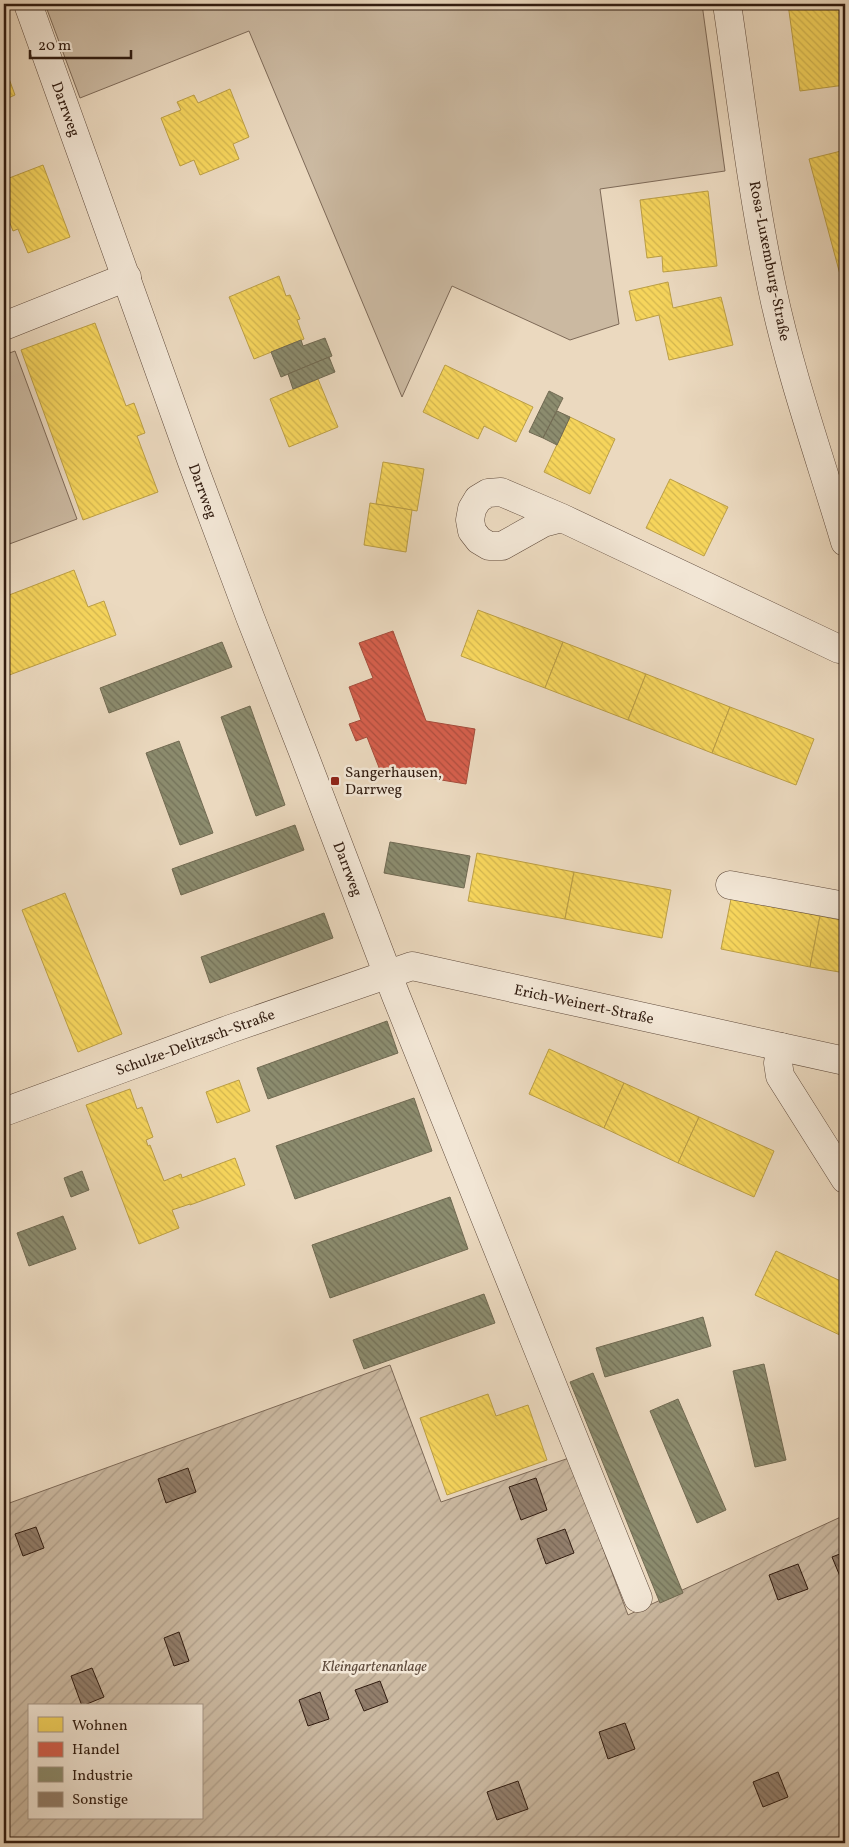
<svg xmlns="http://www.w3.org/2000/svg" width="849" height="1847" font-family="Vollkorn,serif">
  <style>
    .green { fill: #cbb9a1; stroke: #7e6a58 }
    .garden { fill: url(#garden-furrows); stroke: #7e6a58; fill-rule: evenodd }
    .homes { fill: url(#homes-back-hatch); stroke: #bb9e45 }
    .shops { fill: url(#shops-back-hatch); stroke: #a44c3b }
    .industry { fill: url(#industry-back-hatch); stroke: #716a52 }
    .building { fill: url(#building-back-hatch); stroke: #311c10 }
    .lines { fill: none; stroke-linecap: round; stroke-linejoin: round }
    .minor-casing { stroke: #604b3c; stroke-width: 29 }
    .minor { stroke: #f2e6d5; stroke-width: 28 }
    .poi-dot { fill: #8f2418; stroke: #f2e6d5; stroke-width: 2 }
    .labels { text-anchor: middle; stroke-width: 5; stroke-linejoin: round; paint-order: stroke }
    .street-label { font-size: 15px; fill: #311c10; stroke: #f2e6d5 }
    .poi-label { font-size: 15px; fill: #311c10; stroke: #f2e6d5; text-anchor: start }
    .park-label { font-size: 15px; font-style: italic; fill: #5f4b3c; stroke: #f2e6d5 }
  </style>
  <defs>
    <pattern id="garden-furrows" width="10" height="10" patternUnits="userSpaceOnUse" patternTransform="scale(1.25)"><rect width="10" height="10" fill="#cbb9a1"/><path d="M-1 1l2-2M0 10L10 0M9 11l2-2" fill="none" stroke="#af9e8a"/></pattern>
    <pattern id="homes-back-hatch" width="6" height="6" patternUnits="userSpaceOnUse" patternTransform="scale(1.25)"><rect width="6" height="6" fill="#f6d55c"/><path d="M-1 5l2 2M0 0l6 6M5-1l2 2" fill="none" stroke="#d3b64f"/></pattern>
    <pattern id="shops-back-hatch" width="6" height="6" patternUnits="userSpaceOnUse" patternTransform="scale(1.25)"><rect width="6" height="6" fill="#d6604d"/><path d="M-1 5l2 2M0 0l6 6M5-1l2 2" fill="none" stroke="#ae4e3f"/></pattern>
    <pattern id="industry-back-hatch" width="6" height="6" patternUnits="userSpaceOnUse" patternTransform="scale(1.25)"><rect width="6" height="6" fill="#8c8c6e"/><path d="M-1 5l2 2M0 0l6 6M5-1l2 2" fill="none" stroke="#737259"/></pattern>
    <pattern id="building-back-hatch" width="6" height="6" patternUnits="userSpaceOnUse" patternTransform="scale(1.25)"><rect width="6" height="6" fill="#927e6b"/><path d="M-1 5l2 2M0 0l6 6M5-1l2 2" fill="none" stroke="#786657"/></pattern>
  </defs>
  <rect width="100%" height="100%" fill="#ebd9bf"/>
  <filter id="stains"><feTurbulence type="fractalNoise" baseFrequency=".004" numOctaves="4"/><feColorMatrix values="0 0 0 0 .2 0 0 0 0 .09 0 0 0 0 .02 0 0 0 .5 -.17"/></filter>
  <radialGradient id="worn" r=".72"><stop offset=".6" stop-color="#630" stop-opacity="0"/><stop offset="1" stop-color="#630" stop-opacity=".3"/></radialGradient>
  <g class="green">
    <polygon points="45,4 702,4 725,171 600,189 619,324 570,340 452,286 402,397 249,31 80,98"/>
    <polygon points="15,351 77,519 4,546 4,355"/>
  </g>
  <path class="garden" d="M 390,1365 L 441,1502 L 569,1458 L 628,1615 L 845,1515 L 845,1843 L 4,1843 L 4,1505 ZM 29,1706 L 201,1706 L 201,1818 L 29,1818 Z"/>
  <g class="homes">
    <polygon points="788,4 840,4 845,43 845,85 800,91"/>
    <polygon points="4,65 15,95 4,100"/>
    <polygon points="230,89 249,137 233,144 239,159 200,175 194,160 180,166 161,118 181,110 177,102 194,95 198,103"/>
    <polygon points="845,150 845,293 809,159"/>
    <polygon points="43,165 70,237 28,253 18,229 13,231 4,208 9,205 4,190 4,180"/>
    <polygon points="708,191 717,266 663,272 662,256 647,258 640,200"/>
    <polygon points="279,276 286,296 290,295 300,319 297,320 304,339 254,359 229,297"/>
    <polygon points="668,282 673,308 721,297 733,345 669,360 659,315 636,321 629,291"/>
    <polygon points="95,323 126,406 134,403 145,433 137,436 158,492 83,520 21,350"/>
    <polygon points="445,365 533,407 516,442 484,426 478,439 423,412"/>
    <polygon points="318,379 338,427 289,447 270,399"/>
    <polygon points="570,417 615,439 590,494 544,472"/>
    <polygon points="383,462 424,469 417,511 376,504"/>
    <polygon points="670,479 728,507 704,556 646,528"/>
    <polygon points="370,503 412,510 406,552 364,545"/>
    <polygon points="74,570 88,607 104,601 116,635 4,677 4,597"/>
    <polygon points="478,610 563,642 545,688 461,656"/>
    <polygon points="563,642 646,674 628,720 545,688"/>
    <polygon points="646,674 730,707 712,753 628,720"/>
    <polygon points="730,707 814,739 796,785 712,753"/>
    <polygon points="477,853 574,872 565,919 468,901"/>
    <polygon points="574,872 671,890 662,938 565,919"/>
    <polygon points="65,893 122,1034 78,1052 22,910"/>
    <polygon points="731,899 820,916 810,967 721,949"/>
    <polygon points="820,916 845,921 845,973 810,967"/>
    <polygon points="549,1049 624,1083 604,1128 529,1094"/>
    <polygon points="239,1080 250,1111 217,1123 206,1092"/>
    <polygon points="624,1083 699,1117 678,1163 604,1128"/>
    <polygon points="130,1089 137,1109 142,1107 153,1137 146,1140 148,1146 150,1145 164,1181 181,1174 182,1178 235,1158 245,1185 190,1205 190,1204 172,1210 179,1228 139,1244 86,1105"/>
    <polygon points="699,1117 774,1151 754,1197 678,1163"/>
    <polygon points="776,1251 845,1283 845,1333 844,1337 755,1295"/>
    <polygon points="488,1394 496,1416 528,1405 547,1460 447,1495 420,1418"/>
  </g>
  <polygon class="shops" points="393,631 426,721 475,729 466,784 380,770 367,737 356,741 349,724 361,720 349,687 373,678 359,643"/>
  <g class="industry">
    <polygon points="325,338 332,356 281,377 271,352 301,340 303,346"/>
    <polygon points="329,357 335,372 293,389 288,374"/>
    <polygon points="549,391 563,398 543,438 529,432"/>
    <polygon points="557,411 570,417 557,445 543,438"/>
    <polygon points="222,642 232,667 109,713 100,688"/>
    <polygon points="250,706 285,805 256,816 221,717"/>
    <polygon points="179,741 213,833 180,845 146,753"/>
    <polygon points="295,825 304,850 181,895 172,869"/>
    <polygon points="390,842 470,856 464,888 384,873"/>
    <polygon points="324,913 333,938 210,983 201,957"/>
    <polygon points="387,1021 398,1053 268,1099 257,1068"/>
    <polygon points="414,1098 432,1151 295,1199 276,1146"/>
    <polygon points="82,1171 89,1190 71,1197 64,1178"/>
    <polygon points="450,1197 468,1249 330,1298 312,1245"/>
    <polygon points="63,1216 76,1249 29,1266 17,1233"/>
    <polygon points="484,1294 495,1323 364,1369 353,1340"/>
    <polygon points="703,1317 711,1346 605,1377 596,1348"/>
    <polygon points="764,1364 786,1460 755,1467 733,1371"/>
    <polygon points="593,1373 683,1593 660,1603 570,1382"/>
    <polygon points="678,1399 726,1510 697,1523 650,1411"/>
  </g>
  <g class="building">
    <polygon points="188,1468 196,1492 166,1503 158,1479"/>
    <polygon points="536,1478 547,1510 521,1520 509,1487"/>
    <polygon points="36,1527 44,1548 23,1556 15,1534"/>
    <polygon points="565,1529 574,1553 546,1564 537,1539"/>
    <polygon points="845,1552 845,1585 844,1586 832,1557"/>
    <polygon points="798,1564 808,1589 778,1600 769,1575"/>
    <polygon points="179,1632 189,1661 174,1666 164,1638"/>
    <polygon points="92,1668 104,1697 82,1706 71,1676"/>
    <polygon points="380,1681 388,1702 364,1711 355,1690"/>
    <polygon points="320,1692 329,1719 308,1726 299,1700"/>
    <polygon points="625,1723 635,1749 608,1759 599,1732"/>
    <polygon points="778,1772 788,1797 763,1807 753,1782"/>
    <polygon points="518,1781 528,1809 497,1820 487,1792"/>
  </g>
  <g class="lines">
    <g class="minor-casing">
      <g id="minor">
        <polyline points="28,4 192,462 250,617 303,752 396,996 638,1598"/>
        <path d="M 727,4 C 741,98 752,194 772,288 C 790,374 820,458 845,542"/>
        <polyline points="4,326 127,277"/>
        <polyline points="562,518 543,523 502,546 489,546 479,540 472,531 470,520 472,509 478,499 488,493 501,492 562,518 839,649 845,650"/>
        <polyline points="730,885 845,906"/>
        <polyline points="781,1047 778,1063 780,1076 845,1179"/>
        <polyline points="4,1112 230,1029 412,966 845,1061"/>
      </g>
    </g>
    <use href="#minor" class="minor"/>
  </g>
  <rect class="poi-dot" x="330" y="776" width="10" height="10" rx="2.5"/>
  <g class="labels">
    <g class="street-label">
      <text transform="translate(66 109) rotate(70)" y="5">Darrweg</text>
      <text transform="translate(770 261) rotate(79)" y="5">Rosa-Luxemburg-Straße</text>
      <text transform="translate(203 491) rotate(70)" y="5">Darrweg</text>
      <text transform="translate(348 869) rotate(69)" y="5">Darrweg</text>
      <text transform="translate(584 1004) rotate(12)" y="5">Erich-Weinert-Straße</text>
      <text transform="translate(195 1042) rotate(-20)" y="5">Schulze-Delitzsch-Straße</text>
    </g>
    <g class="poi-label">
      <text x="345" y="777">Sangerhausen,<tspan x="345" dy="17">Darrweg</tspan></text>
    </g>
    <g class="park-label">
      <text x="374" y="1671">Kleingartenanlage</text>
    </g>
  </g>
  <rect width="849" height="1847" fill="none" stroke="#ebd9bf" stroke-width="20"/>
  <rect x="5" y="5" width="839" height="1837" fill="none" stroke="#311c10" stroke-width="2.5"/>
  <rect x="10" y="10" width="829" height="1827" fill="none" stroke="#311c10"/>
  <rect x="28" y="1704" width="175" height="115" fill="#f2e6d5" stroke="#a59586"/>
  <rect x="38" y="1717" width="25" height="15" fill="#f6d55c" stroke="#a59586"/>
  <text x="72" y="1730" font-size="15" fill="#311c10">Wohnen</text>
  <rect x="38" y="1742" width="25" height="15" fill="#d6604d" stroke="#a59586"/>
  <text x="72" y="1754" font-size="15" fill="#311c10">Handel</text>
  <rect x="38" y="1767" width="25" height="15" fill="#8c8c6e" stroke="#a59586"/>
  <text x="72" y="1780" font-size="15" fill="#311c10">Industrie</text>
  <rect x="38" y="1792" width="25" height="15" fill="#927e6b" stroke="#a59586"/>
  <text x="72" y="1804" font-size="15" fill="#311c10">Sonstige</text>
  <path d="M30 50v8h101v-8" fill="none" stroke="#311c10" stroke-width="2.5"/>
  <text x="38" y="50" font-size="15" fill="#311c10" stroke="#f2e6d5" stroke-width="4" paint-order="stroke">20 m</text>
  <rect width="100%" height="100%" filter="url(#stains)"/>
  <rect width="100%" height="100%" fill="url(#worn)"/>
</svg>
